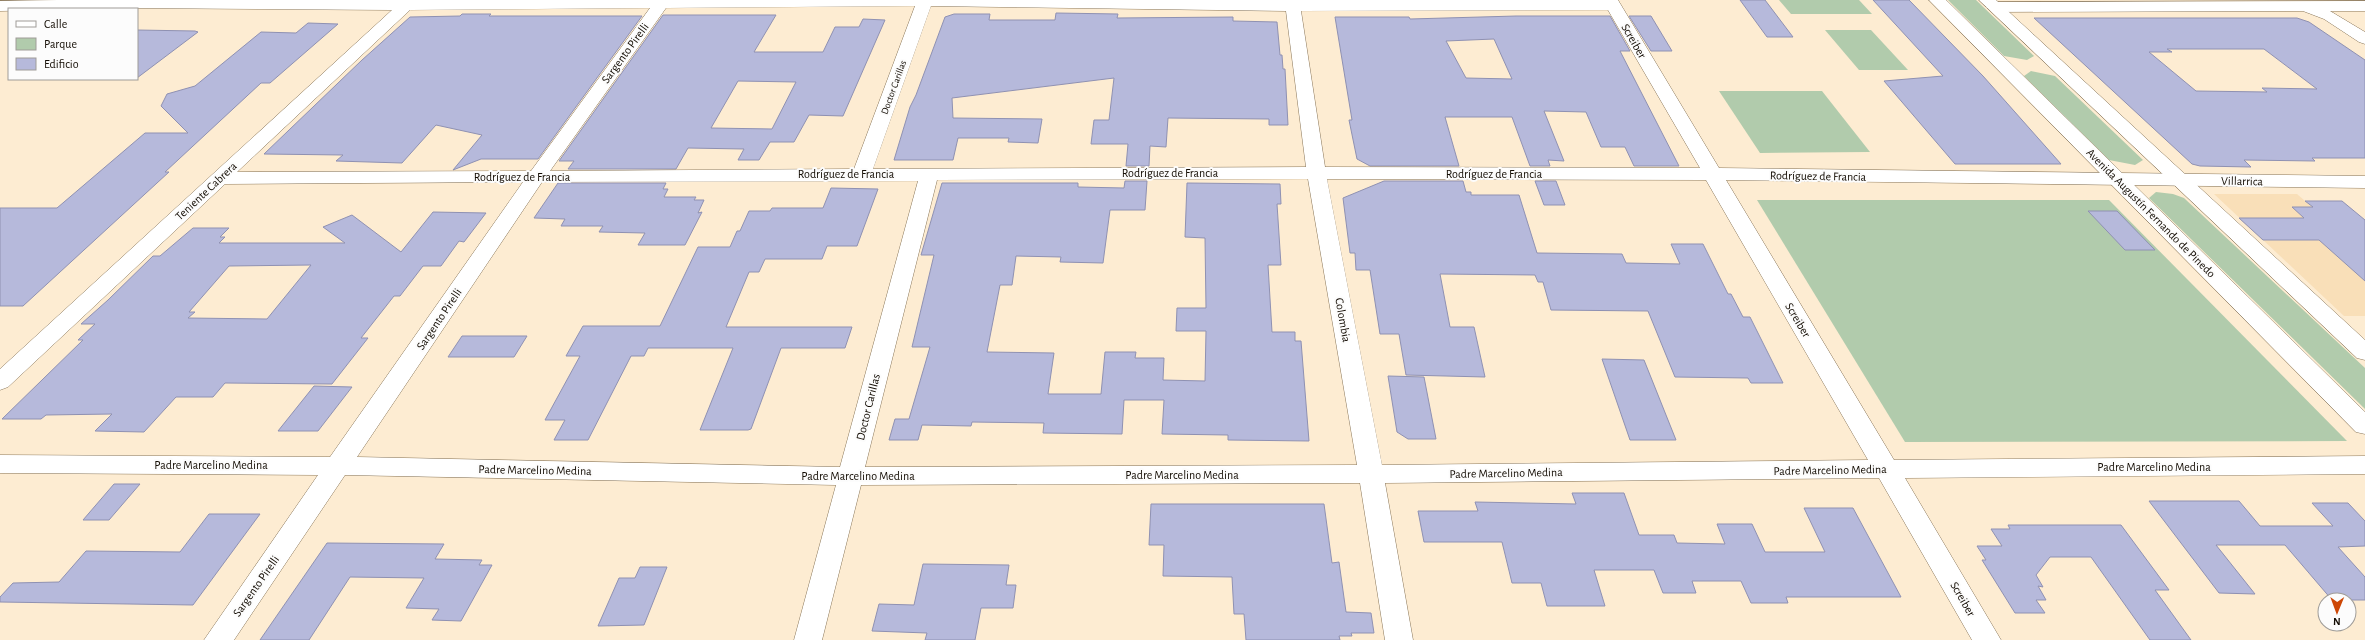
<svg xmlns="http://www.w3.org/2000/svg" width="2365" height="640" font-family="'Alegreya Sans',sans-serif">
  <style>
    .built { fill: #f9dfb8 }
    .green { fill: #b1cbac }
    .building { fill: #b6b9db; stroke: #8f91b2; fill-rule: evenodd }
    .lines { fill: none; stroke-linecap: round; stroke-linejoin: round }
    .minor-casing { stroke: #897659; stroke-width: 1 }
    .highway-casing { stroke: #897659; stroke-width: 1 }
    .minor { fill: #fff; fill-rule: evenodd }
    .highway { fill: #fff; fill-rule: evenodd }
    .labels { text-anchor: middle; stroke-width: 4; stroke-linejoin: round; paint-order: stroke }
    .far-street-label { font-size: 10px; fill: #130c03; stroke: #fcfcfc }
    .street-label { font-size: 12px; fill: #130c03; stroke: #fcfcfc }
  </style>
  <rect width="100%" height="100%" fill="#fdecd2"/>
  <polygon class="built" points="2214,194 2297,194 2365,253 2365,316 2344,316"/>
  <g class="green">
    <polygon points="1779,0 1859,0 1872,14 1791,14"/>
    <polygon points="1948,0 1976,0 2034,56 2027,60 2004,56"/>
    <polygon points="1825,30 1871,30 1908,70 1859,70"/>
    <polygon points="2031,71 2055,76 2143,160 2135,165 2109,160 2024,76"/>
    <polygon points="1719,91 1822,91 1870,152 1760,153"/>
    <polygon points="2156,192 2173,194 2184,198 2365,368 2365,409 2149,198"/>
    <polygon points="1757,200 2109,200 2347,441 1905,442"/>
  </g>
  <g class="building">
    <polygon points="1740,0 1765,0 1793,37 1767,37"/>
    <polygon points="1873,0 1909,0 1983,76 2061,164 1955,164 1884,81 1943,76"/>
    <polygon points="1056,13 1118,14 1117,18 1233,17 1233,21 1277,22 1280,55 1282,55 1283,69 1285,69 1288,125 1269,125 1269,119 1168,118 1166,147 1150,146 1149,166 1126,166 1128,144 1091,144 1094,120 1109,120 1114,78 952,98 953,118 1042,119 1038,143 1008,142 1009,138 958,138 953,160 894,160 910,107 916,95 945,17 954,14 990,14 989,20 1055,20"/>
    <polygon points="462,14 491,14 489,16 642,16 538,159 481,159 453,170 482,135 436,125 402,163 336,161 343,155 264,154 362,60 410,17 460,16"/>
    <path d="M 663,15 L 776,15 L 754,52 L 823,52 L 835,27 L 859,27 L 863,19 L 885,20 L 843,116 L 809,115 L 794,142 L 770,142 L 759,160 L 738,160 L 744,149 L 688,148 L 676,169 L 568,169 L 574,161 L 559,161 ZM 738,81 L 796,82 L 772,129 L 711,128 Z"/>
    <path d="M 1516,16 L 1610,16 L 1630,51 L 1620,51 L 1679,166 L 1634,166 L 1625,147 L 1601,147 L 1586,112 L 1544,111 L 1564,161 L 1548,160 L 1550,166 L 1530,166 L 1512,117 L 1445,117 L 1459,166 L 1370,166 L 1357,159 L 1349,120 L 1352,120 L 1335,17 L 1409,17 L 1410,19 ZM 1494,39 L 1512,79 L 1466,78 L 1446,41 Z"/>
    <polygon points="1629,16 1651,16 1672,51 1651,51"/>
    <path d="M 2034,18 L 2297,18 L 2309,22 L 2365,60 L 2365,158 L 2312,158 L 2315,161 L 2244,160 L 2251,167 L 2200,166 L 2192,164 ZM 2167,49 L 2264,49 L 2317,89 L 2262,88 L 2267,92 L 2196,91 L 2149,52 L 2172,52 Z"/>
    <polygon points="308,23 338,24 270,83 261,83 165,172 169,172 23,306 0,306 0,208 57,208 145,133 188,133 161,106 167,94 195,86 261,32 296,33"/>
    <polygon points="137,30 195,31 198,32 137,78"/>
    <polygon points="1125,181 1147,181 1145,210 1110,210 1103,263 1060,262 1061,257 1016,256 1012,285 1000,285 987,352 1054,353 1048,394 1101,394 1105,352 1136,352 1135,358 1164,358 1163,380 1205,381 1206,331 1176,331 1177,308 1206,308 1205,238 1185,237 1187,183 1280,184 1281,204 1277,204 1281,265 1268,265 1272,332 1295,332 1295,341 1301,341 1309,441 1228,440 1228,435 1162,434 1164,400 1124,400 1122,434 1043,433 1044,423 972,422 971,426 922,425 918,440 889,440 895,419 909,419 930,347 912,347 934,255 921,255 942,183 1078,183 1078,187 1124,188"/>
    <polygon points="1384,181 1463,181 1466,192 1471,192 1471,195 1519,195 1537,253 1622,254 1626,263 1680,264 1671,244 1703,244 1728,294 1731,294 1743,317 1750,317 1783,383 1751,383 1748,378 1675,377 1648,311 1551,310 1543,282 1538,282 1535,275 1440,274 1450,327 1474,327 1485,377 1406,375 1399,334 1380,334 1370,270 1356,270 1355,253 1350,253 1343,198"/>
    <polygon points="1535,181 1556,181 1565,205 1544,205"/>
    <polygon points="558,183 666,183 663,189 668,189 664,197 696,197 694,200 704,200 698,213 702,212 685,245 638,245 645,233 599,232 603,226 561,226 565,219 534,218"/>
    <polygon points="831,188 878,189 857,246 827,246 822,259 765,259 759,272 749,272 726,327 852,327 845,348 781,348 751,429 748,430 700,430 733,348 648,348 644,356 631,356 588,440 554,440 565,420 545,420 580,356 566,356 583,326 660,326 698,247 730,247 737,231 740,231 749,211 770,211 772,208 823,208"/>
    <polygon points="2305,201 2342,201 2365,220 2365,281 2319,240 2263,240 2239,218 2304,218 2292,207 2313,207"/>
    <polygon points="2088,211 2117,211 2155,250 2125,250"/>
    <path d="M 433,212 L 486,213 L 464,242 L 459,241 L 441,266 L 423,266 L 400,296 L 394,296 L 361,338 L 368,338 L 332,384 L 225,383 L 213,397 L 176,397 L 144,432 L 95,431 L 112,414 L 46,415 L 41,419 L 2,419 L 83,340 L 78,340 L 95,324 L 81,324 L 108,300 L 153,256 L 160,256 L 193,228 L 229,228 L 220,237 L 225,237 L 219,243 L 345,243 L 323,227 L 352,215 L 401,252 ZM 311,265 L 267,319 L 188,318 L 195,312 L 189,312 L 229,266 Z"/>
    <polygon points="462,336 527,336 514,357 448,357"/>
    <polygon points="1602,359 1644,360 1676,440 1630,440"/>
    <polygon points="1388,376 1424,377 1436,439 1408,439 1397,432"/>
    <polygon points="314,386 352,387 318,431 278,431"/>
    <polygon points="114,484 140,484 109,520 83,520"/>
    <polygon points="1572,493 1624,493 1639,535 1674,535 1677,543 1725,544 1717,524 1752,524 1765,552 1825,552 1804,508 1853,508 1901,597 1786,597 1788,603 1751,603 1741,581 1692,581 1696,593 1663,593 1654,570 1594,570 1605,606 1547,606 1541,583 1512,583 1502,542 1424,542 1418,511 1478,511 1475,502 1576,504"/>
    <polygon points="2149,501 2239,501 2260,526 2333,526 2312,503 2348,503 2365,521 2365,546 2338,547 2365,577 2365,600 2332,600 2285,545 2216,545 2255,594 2219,593"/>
    <polygon points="1151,504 1324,504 1332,563 1339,562 1346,612 1371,613 1374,633 1351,633 1352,636 1339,636 1340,640 1246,640 1244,614 1234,614 1232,577 1163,576 1164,545 1149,545"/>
    <polygon points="209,514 260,514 193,605 0,602 0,597 13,583 59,582 86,551 180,552"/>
    <polygon points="2008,525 2121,525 2169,590 2155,590 2191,640 2150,640 2091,557 2050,557 2036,575 2043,587 2038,586 2046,600 2036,600 2045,613 2015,613 1982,560 1986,560 1977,546 2002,546 1991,529 2010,529"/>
    <polygon points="327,543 444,544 435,559 482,560 479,565 492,565 461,621 432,620 439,609 406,608 424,578 350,577 309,640 260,640"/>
    <polygon points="923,564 1009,565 1006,585 1016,585 1013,608 981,608 975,640 925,640 927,633 872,631 879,604 914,605"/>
    <polygon points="640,567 667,567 644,625 598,626 619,578 635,578"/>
  </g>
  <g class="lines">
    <g class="minor-casing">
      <g id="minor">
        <path d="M 58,0 L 1618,0 L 1719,168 L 2365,176 L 2365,188 L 1726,180 L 1894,460 L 2365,456 L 2365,474 L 1905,478 L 2001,640 L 1972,640 L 1879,478 L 1385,483 L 1413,640 L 1385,640 L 1360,483 L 861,485 L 822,640 L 794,640 L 836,485 L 345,475 L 234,640 L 204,640 L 318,475 L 0,473 L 0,455 L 330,457 L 523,182 L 225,184 L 8,387 L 0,390 L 0,369 L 392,10 L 128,8 L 0,11 L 0,1 ZM 915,6 L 854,169 L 550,171 L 666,8 ZM 931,6 L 1286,11 L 1306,167 L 873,169 ZM 650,8 L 531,171 L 237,172 L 410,10 ZM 1608,10 L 1700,168 L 1325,167 L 1301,11 ZM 1308,179 L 1357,465 L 865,467 L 937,180 ZM 1327,179 L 1706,180 L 1868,460 L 1382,465 ZM 918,181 L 840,467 L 357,457 L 542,182 Z"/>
        <polygon points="2365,1 2365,11 2330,11 2365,32 2365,44 2359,42 2324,19 2303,11 1994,12 1986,7 1994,2"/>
      </g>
    </g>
    <g class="highway-casing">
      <g id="highway">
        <polygon points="1929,0 1946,0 2365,412 2365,434 2356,432"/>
        <polygon points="1979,0 1996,0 2365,340 2365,360 2357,358"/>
      </g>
    </g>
    <use href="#minor" class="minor"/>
    <use href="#highway" class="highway"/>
  </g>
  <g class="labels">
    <g class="far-street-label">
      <text transform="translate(893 87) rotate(-70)" y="4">Doctor Carillas</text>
    </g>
    <g class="street-label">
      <text transform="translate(1634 41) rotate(60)" y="4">Screiber</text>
      <text transform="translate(625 53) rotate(-54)" y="4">Sargento Pirelli</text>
      <text x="1170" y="177">Rodríguez de Francia</text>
      <text x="846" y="178">Rodríguez de Francia</text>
      <text x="1494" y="178">Rodríguez de Francia</text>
      <text transform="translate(1818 176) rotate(1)" y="4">Rodríguez de Francia</text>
      <text x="522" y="181">Rodríguez de Francia</text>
      <text transform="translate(2242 181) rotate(1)" y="4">Villarrica</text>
      <text transform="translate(206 191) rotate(-43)" y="4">Teniente Cabrera</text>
      <text transform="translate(2151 213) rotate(45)" y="4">Avenida Augustín Fernando de Pinedo</text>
      <text transform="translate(439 319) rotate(-56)" y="4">Sargento Pirelli</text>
      <text transform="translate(1343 320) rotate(80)" y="4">Colombia</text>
      <text transform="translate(1798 320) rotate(59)" y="4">Screiber</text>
      <text transform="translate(868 407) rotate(-76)" y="4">Doctor Carillas</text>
      <text x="211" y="469">Padre Marcelino Medina</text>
      <text x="2154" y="471">Padre Marcelino Medina</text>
      <text transform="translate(535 470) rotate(1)" y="4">Padre Marcelino Medina</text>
      <text transform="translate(1830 470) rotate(-1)" y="4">Padre Marcelino Medina</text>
      <text transform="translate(1506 473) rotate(-1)" y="4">Padre Marcelino Medina</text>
      <text x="1182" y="479">Padre Marcelino Medina</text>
      <text x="858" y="480">Padre Marcelino Medina</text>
      <text transform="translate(256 586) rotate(-55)" y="4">Sargento Pirelli</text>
      <text transform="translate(1963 599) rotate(60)" y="4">Screiber</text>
    </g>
  </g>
  <rect x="8" y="8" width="130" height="72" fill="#fcfcfc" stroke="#9f9c98"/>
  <rect x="16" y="21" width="20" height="6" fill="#ffffff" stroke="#9f9c98"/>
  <text x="44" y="28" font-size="12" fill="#130c03">Calle</text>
  <rect x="16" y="38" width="20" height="12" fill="#b1cbac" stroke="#9f9c98"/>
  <text x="44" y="48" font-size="12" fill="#130c03">Parque</text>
  <rect x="16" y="58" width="20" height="12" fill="#b6b9db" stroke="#9f9c98"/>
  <text x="44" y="68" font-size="12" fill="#130c03">Edificio</text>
  <g transform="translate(2337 612) rotate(181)"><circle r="19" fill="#fcfcfc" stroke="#9f9c98"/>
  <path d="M0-3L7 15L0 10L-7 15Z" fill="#cd4706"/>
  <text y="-6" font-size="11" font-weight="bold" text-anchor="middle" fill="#130c03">N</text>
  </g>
</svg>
